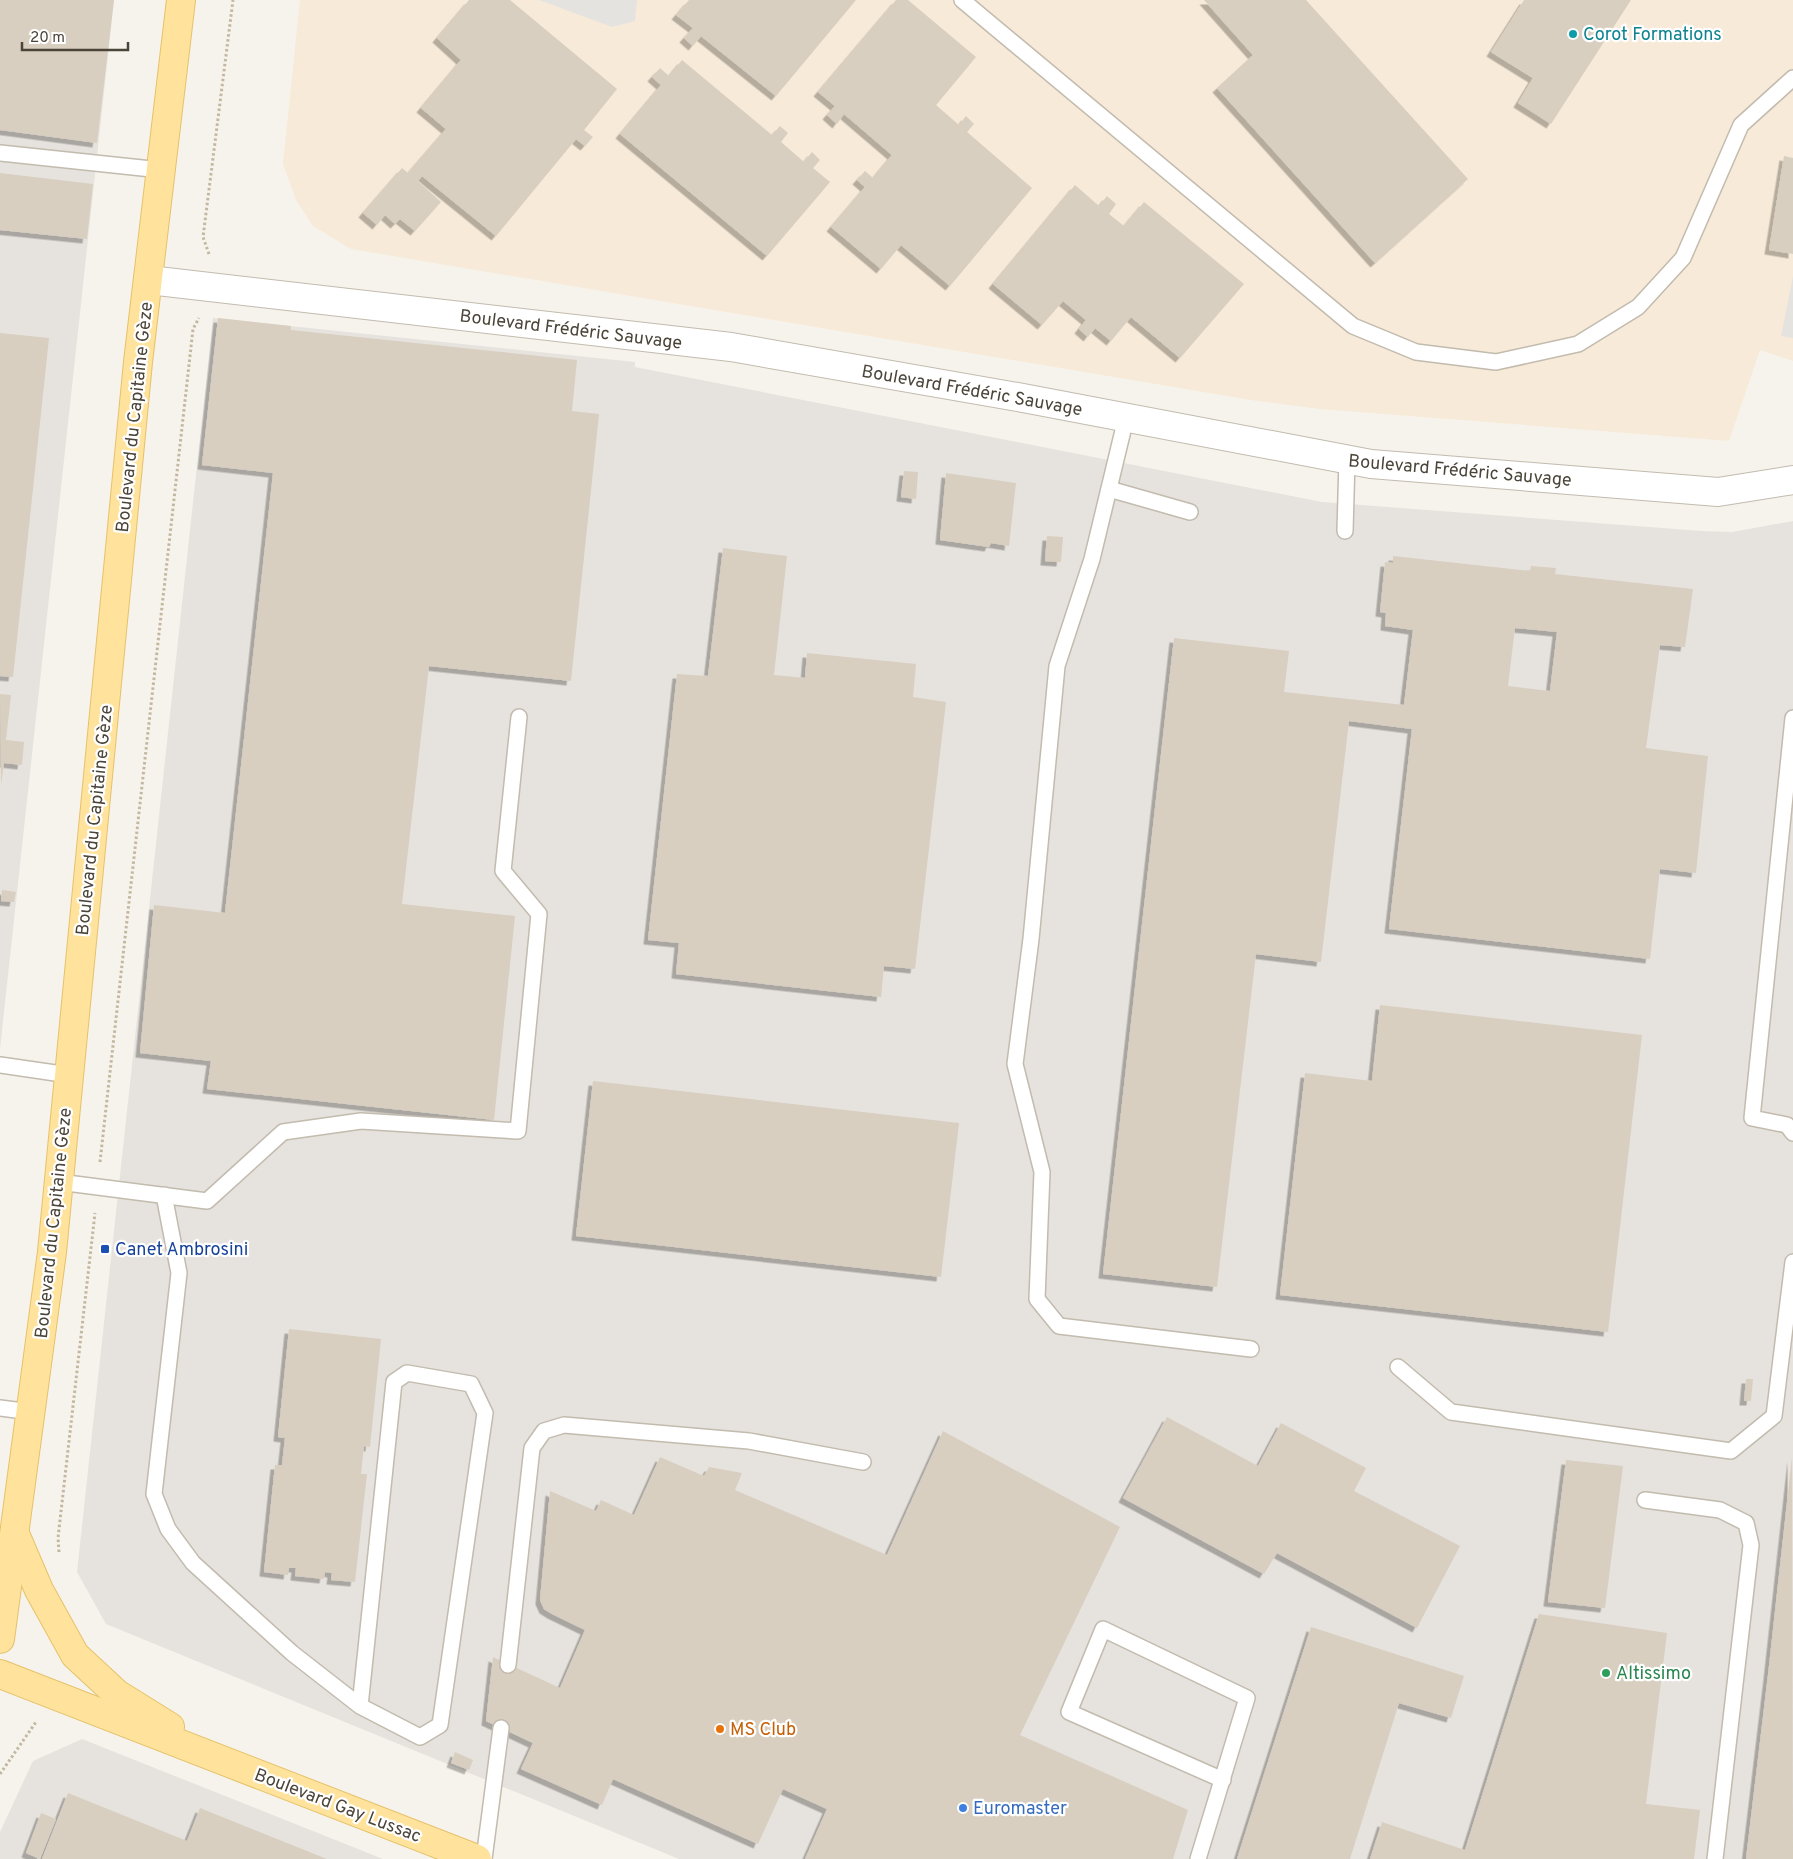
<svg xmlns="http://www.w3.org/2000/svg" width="1793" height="1859" font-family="Overpass,sans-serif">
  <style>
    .commercial { fill: #f7ead8 }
    .industrial { fill: #e6e2dd }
    .parking { fill: #e5e3e0 }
    .building { fill: #d8cfc1; fill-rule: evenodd; filter: url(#shadow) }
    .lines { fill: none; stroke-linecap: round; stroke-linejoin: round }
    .lane-casing { stroke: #c2bbae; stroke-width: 18 }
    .street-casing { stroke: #c2bbae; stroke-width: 30 }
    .primary-casing { stroke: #e6c16a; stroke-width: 30 }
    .path { stroke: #c4b79f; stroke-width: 3; stroke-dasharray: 2.5 2.5; stroke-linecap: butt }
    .lane { stroke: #fff; stroke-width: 15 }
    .street { stroke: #fff; stroke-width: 28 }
    .primary { stroke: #ffe39c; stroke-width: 28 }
    .culture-dot { fill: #0f9aa8; stroke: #fff; stroke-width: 2 }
    .transit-dot { fill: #1a4fb4; stroke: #fff; stroke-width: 2 }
    .leisure-dot { fill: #2e9e5b; stroke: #fff; stroke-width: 2 }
    .food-dot { fill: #e8710a; stroke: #fff; stroke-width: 2 }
    .shop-dot { fill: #3f7fe0; stroke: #fff; stroke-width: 2 }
    .labels { text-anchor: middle; stroke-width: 4.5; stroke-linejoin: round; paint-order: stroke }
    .culture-label { font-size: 18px; fill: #0d838f; stroke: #fff; text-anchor: start }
    .street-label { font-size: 18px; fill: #4b4439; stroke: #fff }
    .transit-label { font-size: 18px; fill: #164399; stroke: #fff; text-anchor: start }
    .leisure-label { font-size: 18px; fill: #27864d; stroke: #fff; text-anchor: start }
    .food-label { font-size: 18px; fill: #c56008; stroke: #fff; text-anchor: start }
    .shop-label { font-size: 18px; fill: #366cbe; stroke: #fff; text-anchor: start }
  </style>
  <defs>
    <filter id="shadow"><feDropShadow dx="-4.5" dy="4.5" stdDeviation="0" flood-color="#0004"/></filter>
  </defs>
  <rect width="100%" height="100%" fill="#f6f3ec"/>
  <polygon class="commercial" points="300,0 1793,0 1793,361 1760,350 1729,441 1320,409 1251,400 351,249 313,226 296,200 283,164"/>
  <g class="industrial">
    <polygon points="0,0 114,0 0,1049"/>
    <polygon points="213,318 635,362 635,367 1322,502 1702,531 1732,532 1793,521 1793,1859 679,1859 106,1624 77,1572"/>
    <polygon points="82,1739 383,1859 0,1859 0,1832 33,1761"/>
  </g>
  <g class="parking">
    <polygon points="539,0 637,0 635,21 612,27"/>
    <polygon points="1793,276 1793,338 1781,336"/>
  </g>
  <g class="building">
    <polygon points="0,0 114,0 97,143 0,130"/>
    <polygon points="469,0 510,0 617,89 584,130 593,137 585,146 576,139 496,236 422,176 418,181 441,202 415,231 400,219 395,224 385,215 377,225 363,213 402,168 408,173 446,129 421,108 461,60 437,38"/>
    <polygon points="689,0 856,0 776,96 701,36 693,46 684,38 693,28 676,15"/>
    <polygon points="896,0 908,0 976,57 936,105 959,125 966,116 974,124 967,132 1032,188 950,286 901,245 881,269 831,227 865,187 857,180 865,171 873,178 892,155 844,114 837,124 827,115 835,106 818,92"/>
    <polygon points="1204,0 1306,0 1468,179 1375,263 1217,88 1253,55"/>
    <polygon points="1524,0 1631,0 1551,124 1518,103 1533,78 1491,52"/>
    <polygon points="682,60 772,135 780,126 788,133 781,142 804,162 812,152 820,160 813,168 830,182 767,256 620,134 661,85 652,77 660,68 669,76"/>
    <polygon points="1784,156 1793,158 1793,254 1769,250"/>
    <polygon points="0,173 93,184 87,239 0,230"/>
    <polygon points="1075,185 1099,206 1107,196 1116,204 1109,214 1124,226 1144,202 1244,284 1180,358 1131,317 1111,341 1095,328 1088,337 1079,329 1086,320 1063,301 1042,325 993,284"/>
    <polygon points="218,318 291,326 291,330 577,360 572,411 599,414 571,681 429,666 402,904 515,916 494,1120 207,1089 211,1061 140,1053 154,905 225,913 273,473 202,465"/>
    <polygon points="0,333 49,338 13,677 0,676"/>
    <polygon points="904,471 918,472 916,499 901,497"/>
    <polygon points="946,473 1016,483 1009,546 991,543 989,547 940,540"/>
    <polygon points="1047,536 1063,537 1061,562 1045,561"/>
    <polygon points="723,548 787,556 774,675 805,678 807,653 916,664 913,697 946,702 915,969 884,966 881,997 676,974 679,943 648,940 677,674 708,676"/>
    <path d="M 1393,556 L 1530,571 L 1531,566 L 1556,568 L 1555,574 L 1693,589 L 1685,647 L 1660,645 L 1646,748 L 1708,756 L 1696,873 L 1660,869 L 1650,959 L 1389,929 L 1412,729 L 1349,721 L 1321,962 L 1256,954 L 1217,1287 L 1103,1274 L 1174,638 L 1289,651 L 1284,692 L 1404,705 L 1413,630 L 1385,626 L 1386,613 L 1380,612 L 1385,562 L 1393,563 ZM 1515,628 L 1557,632 L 1550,691 L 1508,686 Z"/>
    <polygon points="0,694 11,695 6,740 24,742 22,765 4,763 1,785"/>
    <polygon points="2,890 16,892 14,902 1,901"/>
    <polygon points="1380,1005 1642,1035 1608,1332 1280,1295 1305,1073 1372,1081"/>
    <polygon points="593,1081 959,1123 941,1277 576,1236"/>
    <polygon points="289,1329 381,1339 370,1447 364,1446 361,1474 367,1474 355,1582 331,1580 332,1573 325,1572 324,1579 295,1576 296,1568 289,1568 288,1575 264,1572 275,1465 282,1465 285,1438 278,1437"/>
    <polygon points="1746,1379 1753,1379 1751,1401 1744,1401"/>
    <polygon points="1167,1417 1258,1466 1281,1423 1366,1468 1354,1491 1460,1546 1417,1628 1277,1553 1264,1574 1123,1498"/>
    <polygon points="943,1431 1120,1527 1020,1735 1188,1810 1173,1859 805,1859 827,1809 783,1789 758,1844 613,1779 602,1805 521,1769 533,1743 486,1721 493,1657 560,1688 585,1630 552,1614 544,1609 540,1600 550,1491 596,1511 601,1500 634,1515 660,1457 704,1476 709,1467 742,1473 735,1490 887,1555"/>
    <polygon points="1792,1457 1793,1859 1746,1859 1768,1675"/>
    <polygon points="1566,1460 1623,1466 1605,1608 1548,1602"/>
    <polygon points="1539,1614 1667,1633 1646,1804 1700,1810 1694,1859 1370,1859 1382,1822 1465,1850"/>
    <polygon points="1311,1627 1464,1676 1451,1718 1399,1703 1350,1859 1237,1859"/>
    <polygon points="455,1752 473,1760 469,1770 451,1763"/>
    <polygon points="68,1793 187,1841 200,1808 327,1859 42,1859"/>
    <polygon points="41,1813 56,1819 40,1859 26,1853"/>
  </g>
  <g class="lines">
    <g class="lane-casing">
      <g id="lane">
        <polyline points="962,0 1353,326 1416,352 1496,362 1578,344 1638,307 1683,258 1741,125 1793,78"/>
        <polyline points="0,153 161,170"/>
        <polyline points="1126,418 1092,559 1057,666 1031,939 1015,1064 1042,1172 1037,1299 1059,1326 1251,1349"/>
        <polyline points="1109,489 1190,512"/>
        <polyline points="1345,531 1347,460"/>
        <polyline points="1793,718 1752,1118 1787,1125 1793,1133"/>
        <polyline points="0,1065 69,1075"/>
        <polyline points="59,1182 207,1201 283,1132 361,1121 518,1131 539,914 503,871 519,717"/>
        <polyline points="164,1195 179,1273 154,1494 168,1529 193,1563 292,1653 360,1706 420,1737 440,1725 485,1413 471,1384 407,1373 394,1382 360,1706"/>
        <polyline points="1398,1367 1451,1412 1731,1451 1774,1416 1793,1262"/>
        <polyline points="0,1408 31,1412"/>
        <polyline points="1645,1500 1720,1510 1746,1523 1751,1545 1715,1859"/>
        <polyline points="508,1665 532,1448 544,1431 564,1425 749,1441 863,1462"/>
        <polyline points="484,1859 501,1728"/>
        <polyline points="1198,1859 1247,1698 1103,1629 1069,1712 1223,1780"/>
      </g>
    </g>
    <g class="street-casing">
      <polyline id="street" points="149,280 731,347 1023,398 1371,464 1718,492 1793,480"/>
    </g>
    <g class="primary-casing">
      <g id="primary">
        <polyline points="15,1534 39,1590 75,1655 117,1694 170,1727"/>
        <polyline points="0,1639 52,1252 138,362 181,0"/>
        <polyline points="0,1674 477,1859"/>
      </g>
    </g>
    <g class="path">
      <polyline points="209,254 203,237 233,0"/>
      <polyline points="100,1162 193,329 199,318"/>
      <polyline points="59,1552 58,1538 95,1213"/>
      <polyline points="0,1774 36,1722"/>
    </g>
    <use href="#lane" class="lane"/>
    <use href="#street" class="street"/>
    <use href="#primary" class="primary"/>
  </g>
  <circle class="culture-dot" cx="1573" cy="34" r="5"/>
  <rect class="transit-dot" x="100" y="1244" width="10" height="10" rx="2.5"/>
  <circle class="leisure-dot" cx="1606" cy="1673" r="5"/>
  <circle class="food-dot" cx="720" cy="1729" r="5"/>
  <circle class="shop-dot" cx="963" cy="1808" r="5"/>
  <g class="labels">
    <g class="culture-label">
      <text x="1583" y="40">Corot Formations</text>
    </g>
    <g class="street-label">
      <text transform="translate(571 329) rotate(7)" y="6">Boulevard Frédéric Sauvage</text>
      <text transform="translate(972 390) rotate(10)" y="6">Boulevard Frédéric Sauvage</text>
      <text transform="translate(134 417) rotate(-84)" y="6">Boulevard du Capitaine Gèze</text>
      <text transform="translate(1460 470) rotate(5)" y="6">Boulevard Frédéric Sauvage</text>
      <text transform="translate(94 820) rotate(-84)" y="6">Boulevard du Capitaine Gèze</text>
      <text transform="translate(53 1223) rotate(-84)" y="6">Boulevard du Capitaine Gèze</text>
      <text transform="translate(338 1805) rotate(21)" y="6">Boulevard Gay Lussac</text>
    </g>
    <g class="transit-label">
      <text x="115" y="1255">Canet Ambrosini</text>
    </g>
    <g class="leisure-label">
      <text x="1616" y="1679">Altissimo</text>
    </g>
    <g class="food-label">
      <text x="730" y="1735">MS Club</text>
    </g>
    <g class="shop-label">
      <text x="973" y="1814">Euromaster</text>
    </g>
  </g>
  <path d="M22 42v8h106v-8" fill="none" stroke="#4b4439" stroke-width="2.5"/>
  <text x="30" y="42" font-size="15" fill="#4b4439" stroke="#ffffff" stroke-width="4" paint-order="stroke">20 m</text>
</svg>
